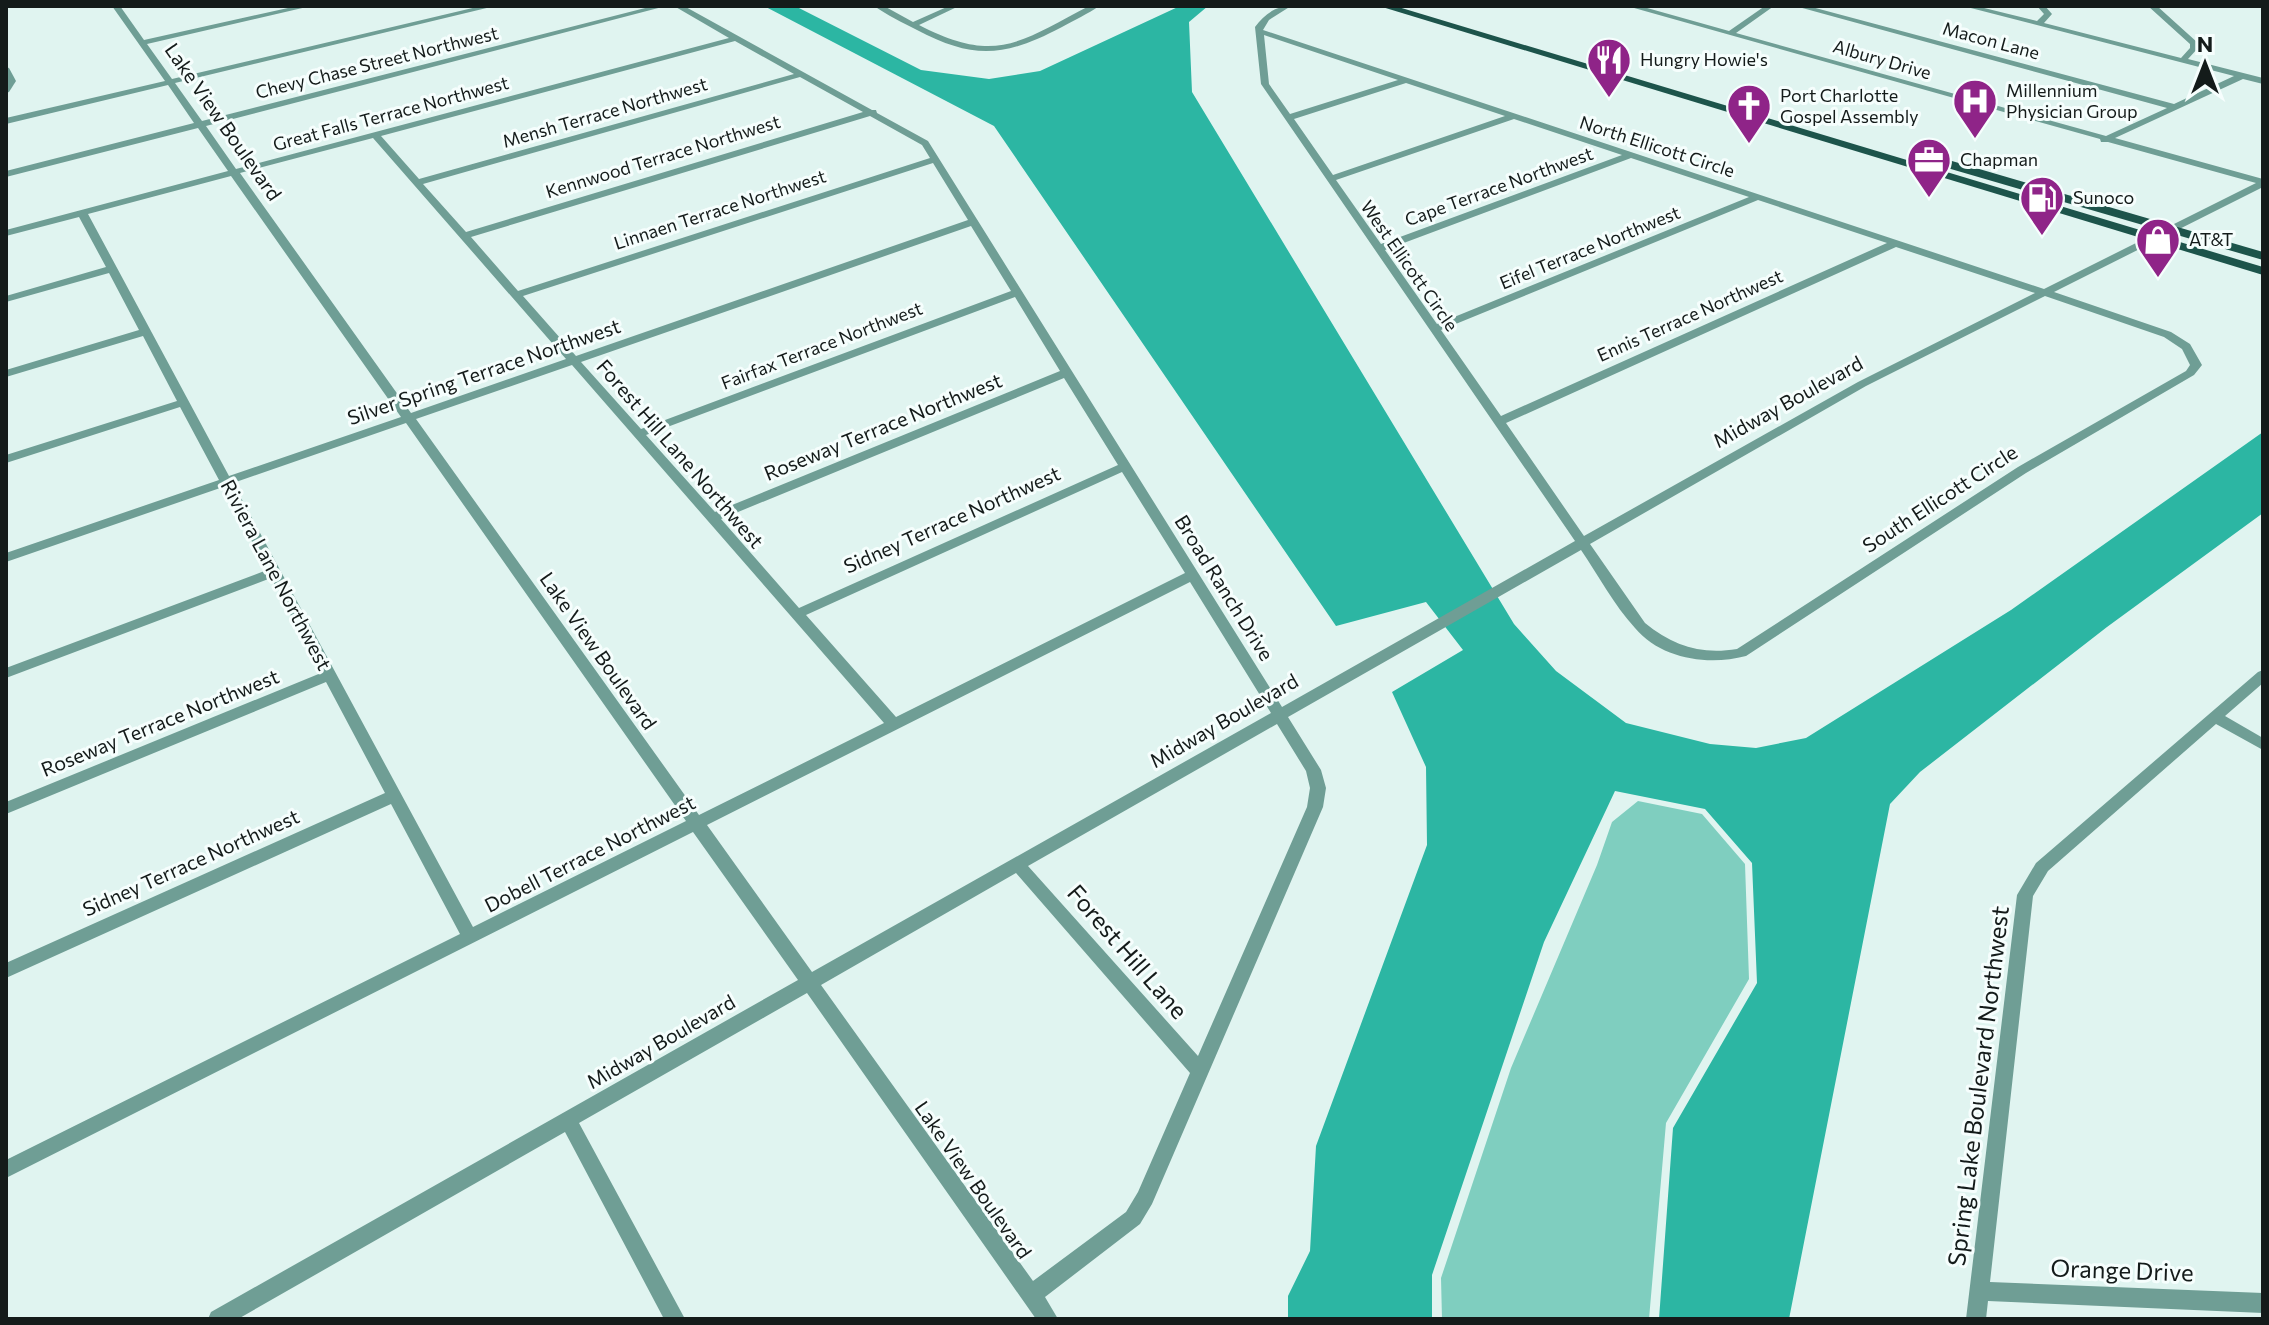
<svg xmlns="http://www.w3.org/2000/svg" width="2269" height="1325" font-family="Commissioner,sans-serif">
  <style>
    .green { fill: #7fcebf }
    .water { fill: #2cb6a3 }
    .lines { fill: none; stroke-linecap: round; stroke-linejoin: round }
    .minor { fill: #6f9e95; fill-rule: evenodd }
    .major { fill: #1d544b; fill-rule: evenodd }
    .labels { text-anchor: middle; stroke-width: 6; stroke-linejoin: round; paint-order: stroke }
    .far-street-label { font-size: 18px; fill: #141b1a; stroke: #f6fefd }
    .far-poi-label { font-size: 18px; fill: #141b1a; stroke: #f6fefd; text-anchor: start }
    .street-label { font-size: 20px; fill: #141b1a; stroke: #f6fefd }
    .near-street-label { font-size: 24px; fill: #141b1a; stroke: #f6fefd }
  </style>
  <rect width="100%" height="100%" fill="#e0f4f0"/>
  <polygon class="green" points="1638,801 1702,814 1745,864 1749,979 1666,1123 1649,1319 1442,1319 1441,1278 1511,1068 1597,865 1612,822"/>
  <polygon class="water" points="764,6 795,6 921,70 989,79 1040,71 1180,6 1208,6 1189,22 1192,92 1514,624 1556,671 1626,723 1710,744 1756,748 1806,738 2011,610 2263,432 2263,513 2107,627 1920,772 1890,804 1789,1319 1659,1319 1673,1128 1757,983 1752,863 1705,809 1615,791 1544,942 1432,1275 1432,1319 1288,1319 1288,1296 1310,1251 1316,1146 1427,845 1426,767 1392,692 1463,650 1426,602 1336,626 994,126"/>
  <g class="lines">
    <g class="minor">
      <path d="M 112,6 L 120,6 L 144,40 L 297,6 L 311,6 L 147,44 L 172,79 L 481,6 L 495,6 L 175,83 L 202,121 L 653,6 L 666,6 L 206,126 L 236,169 L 729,38 L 674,6 L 684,6 L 872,110 L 876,110 L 877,113 L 928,141 L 1282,707 L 1575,541 L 1261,84 L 1255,27 C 1264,15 1275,6 1291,6 L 1269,20 L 1263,30 L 2044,289 L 2256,183 L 2108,142 L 2101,142 L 2100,139 L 1627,6 L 1640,6 L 1729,31 L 1765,6 L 1774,6 L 1736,33 L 2106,136 L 2167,108 L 1795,6 L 1808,6 L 2174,104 L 2234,76 L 1963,6 L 1976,6 L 2037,21 L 2044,14 L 2037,6 L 2045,6 L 2052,14 L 2044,23 L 2181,58 L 2190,48 L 2190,44 L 2148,6 L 2157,6 L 2198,43 L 2198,48 L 2188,59 L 2263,78 L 2263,84 L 2243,79 L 2115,138 L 2263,179 L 2263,187 L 2054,292 L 2171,332 L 2190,344 L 2202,365 L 2194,375 L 2026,473 L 1746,656 C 1708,666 1661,659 1635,628 C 1614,605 1598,575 1581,550 L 1288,717 L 1321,770 L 1326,788 L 1323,807 L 1152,1204 L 1140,1224 L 1045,1297 L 1058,1319 L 1036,1319 L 807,993 L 579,1123 L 685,1319 L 664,1319 L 565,1132 L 238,1319 L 208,1319 L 211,1312 L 798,980 L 693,832 L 6,1178 L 6,1160 L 460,934 L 391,804 L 6,978 L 6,963 L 385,793 L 326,682 L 6,814 L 6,802 L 321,673 L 271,578 L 6,678 L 6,668 L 267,570 L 223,487 L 6,562 L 6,553 L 219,480 L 180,407 L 6,463 L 6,455 L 177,401 L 143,336 L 6,377 L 6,370 L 139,330 L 109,273 L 6,302 L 6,296 L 106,267 L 79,217 L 6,236 L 6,230 L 228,171 L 198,128 L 6,177 L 6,171 L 194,123 L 168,85 L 6,124 L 6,118 L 165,81 ZM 1264,35 L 1398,80 L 1290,114 L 1269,84 ZM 735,41 L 794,74 L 419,179 L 381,136 ZM 800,77 L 863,112 L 466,232 L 423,184 ZM 1406,83 L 1505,116 L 1333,175 L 1294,119 ZM 870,116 L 922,145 L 930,158 L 518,291 L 471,237 ZM 1514,119 L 1622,155 L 1381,244 L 1336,180 ZM 373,138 L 566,359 L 411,413 L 240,173 ZM 1631,158 L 1749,197 L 1437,324 L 1385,250 ZM 933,163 L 968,220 L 576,356 L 523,296 ZM 231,176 L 401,417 L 229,476 L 88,214 ZM 1758,200 L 1887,243 L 1501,416 L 1441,330 ZM 971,226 L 1011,291 L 641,429 L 581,362 ZM 1896,247 L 2035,293 L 1858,382 L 1584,536 L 1506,423 ZM 2045,296 L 2164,337 L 2182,349 L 2190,365 L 2186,371 L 2018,467 L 1737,649 C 1701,655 1673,646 1645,623 L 1590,544 L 1866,386 ZM 1015,297 L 1060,371 L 715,512 L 646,435 ZM 572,365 L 884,723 L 699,815 L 416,419 ZM 1064,378 L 1118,465 L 799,608 L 721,519 ZM 406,423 L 686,821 L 473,927 L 233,483 ZM 1122,472 L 1185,573 L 896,717 L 806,615 ZM 1190,582 L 1271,713 L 812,972 L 707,825 ZM 1277,724 L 1306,771 L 1310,788 L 1307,807 L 1198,1056 L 1028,866 ZM 1016,873 L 1190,1073 L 1138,1192 L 1126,1212 L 1033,1281 L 821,985 Z"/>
      <path d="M 874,6 L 884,6 L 913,22 L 949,6 L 959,6 L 919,25 C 996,65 1020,42 1089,6 L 1099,6 C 1088,14 1074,20 1062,27 C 1005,57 974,60 917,30 C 903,23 887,15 874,6 Z"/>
      <polygon points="2258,6 2263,6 2263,9"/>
      <polygon points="6,67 9,68 16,81 9,92 6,93"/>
      <polygon points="2263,670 2263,683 2225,716 2263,738 2263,750 2216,724 2048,871 2033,896 1990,1282 2263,1293 2263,1313 1988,1301 1986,1319 1966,1319 2017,895 2036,863 2258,672"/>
    </g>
    <g class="major">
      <polygon points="1379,6 1395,6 2263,267 2263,275"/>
      <polygon points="1920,154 1928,154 2263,252 2263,260 1920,160"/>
    </g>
  </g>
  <defs>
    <g id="restaurant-pin" transform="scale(2.3)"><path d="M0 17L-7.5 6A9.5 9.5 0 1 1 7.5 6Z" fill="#8f2488" stroke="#f6fefd"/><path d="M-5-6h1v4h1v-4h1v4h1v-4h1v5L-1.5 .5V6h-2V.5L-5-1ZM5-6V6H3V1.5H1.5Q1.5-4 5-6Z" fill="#fff"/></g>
    <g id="hospital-pin" transform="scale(2.3)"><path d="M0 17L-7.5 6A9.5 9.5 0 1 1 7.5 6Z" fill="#8f2488" stroke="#f6fefd"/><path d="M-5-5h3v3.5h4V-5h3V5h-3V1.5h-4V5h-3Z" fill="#fff"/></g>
    <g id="church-pin" transform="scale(2.3)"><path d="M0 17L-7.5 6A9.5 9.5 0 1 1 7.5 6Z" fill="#8f2488" stroke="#f6fefd"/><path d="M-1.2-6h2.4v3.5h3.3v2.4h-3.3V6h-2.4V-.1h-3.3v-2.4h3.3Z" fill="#fff"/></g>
    <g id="office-pin" transform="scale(2.3)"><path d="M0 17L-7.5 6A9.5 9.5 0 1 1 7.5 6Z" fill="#8f2488" stroke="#f6fefd"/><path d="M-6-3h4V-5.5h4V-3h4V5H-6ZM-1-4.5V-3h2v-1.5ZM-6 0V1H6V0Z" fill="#fff"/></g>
    <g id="fuel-pin" transform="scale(2.3)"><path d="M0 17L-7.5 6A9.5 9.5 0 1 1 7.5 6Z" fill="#8f2488" stroke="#f6fefd"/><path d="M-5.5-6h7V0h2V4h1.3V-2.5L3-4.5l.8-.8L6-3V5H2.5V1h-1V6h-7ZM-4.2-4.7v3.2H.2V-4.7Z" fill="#fff"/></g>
    <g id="shop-pin" transform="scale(2.3)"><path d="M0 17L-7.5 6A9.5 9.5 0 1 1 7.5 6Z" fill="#8f2488" stroke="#f6fefd"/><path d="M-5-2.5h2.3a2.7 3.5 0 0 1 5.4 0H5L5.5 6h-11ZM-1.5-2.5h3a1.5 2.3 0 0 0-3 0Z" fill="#fff"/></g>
  </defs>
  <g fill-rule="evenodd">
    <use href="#restaurant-pin" x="1609" y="60"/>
    <use href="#hospital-pin" x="1975" y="101"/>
    <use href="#church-pin" x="1749" y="106"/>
    <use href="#office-pin" x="1929" y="160"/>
    <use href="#fuel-pin" x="2042" y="198"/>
    <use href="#shop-pin" x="2158" y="240"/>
  </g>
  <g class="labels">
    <g class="far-street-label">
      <text transform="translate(1991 41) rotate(15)" y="6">Macon Lane</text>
      <text transform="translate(1882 60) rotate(16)" y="6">Albury Drive</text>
      <text transform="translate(377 63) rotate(-14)" y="6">Chevy Chase Street Northwest</text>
      <text transform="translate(605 113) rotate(-16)" y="6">Mensh Terrace Northwest</text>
      <text transform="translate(391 114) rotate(-15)" y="6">Great Falls Terrace Northwest</text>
      <text transform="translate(1657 147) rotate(18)" y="6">North Ellicott Circle</text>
      <text transform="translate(663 157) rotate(-17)" y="6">Kennwood Terrace Northwest</text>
      <text transform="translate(1499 187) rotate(-20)" y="6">Cape Terrace Northwest</text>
      <text transform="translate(720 210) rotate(-18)" y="6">Linnaen Terrace Northwest</text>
      <text transform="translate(1590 248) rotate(-22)" y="6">Eifel Terrace Northwest</text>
      <text transform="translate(1409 266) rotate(55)" y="6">West Ellicott Circle</text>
      <text transform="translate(1690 316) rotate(-24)" y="6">Ennis Terrace Northwest</text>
      <text transform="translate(822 346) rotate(-21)" y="6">Fairfax Terrace Northwest</text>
    </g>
    <g class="far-poi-label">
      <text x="1640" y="66">Hungry Howie's</text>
      <text x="2006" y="97">Millennium<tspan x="2006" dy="21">Physician Group</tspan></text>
      <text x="1780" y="102">Port Charlotte<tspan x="1780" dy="21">Gospel Assembly</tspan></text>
      <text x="1960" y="166">Chapman</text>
      <text x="2073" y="204">Sunoco</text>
      <text x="2189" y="246">AT&amp;T</text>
    </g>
    <g class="street-label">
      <text transform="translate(223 122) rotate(55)" y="7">Lake View Boulevard</text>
      <text transform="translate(484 372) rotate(-19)" y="7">Silver Spring Terrace Northwest</text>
      <text transform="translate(1788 402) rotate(-29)" y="7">Midway Boulevard</text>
      <text transform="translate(883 427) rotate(-22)" y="7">Roseway Terrace Northwest</text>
      <text transform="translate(680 454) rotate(49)" y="7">Forest Hill Lane Northwest</text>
      <text transform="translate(1940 499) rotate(-33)" y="7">South Ellicott Circle</text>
      <text transform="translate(952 520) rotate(-24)" y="7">Sidney Terrace Northwest</text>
      <text transform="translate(276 575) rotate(62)" y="7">Riviera Lane Northwest</text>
      <text transform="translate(1224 588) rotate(58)" y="7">Broad Ranch Drive</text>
      <text transform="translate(598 651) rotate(55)" y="7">Lake View Boulevard</text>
      <text transform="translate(1224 721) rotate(-30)" y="7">Midway Boulevard</text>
      <text transform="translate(160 723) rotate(-22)" y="7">Roseway Terrace Northwest</text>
      <text transform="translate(590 854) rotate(-27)" y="7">Dobell Terrace Northwest</text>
      <text transform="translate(191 863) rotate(-24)" y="7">Sidney Terrace Northwest</text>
      <text transform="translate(661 1042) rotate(-30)" y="7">Midway Boulevard</text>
      <text transform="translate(973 1180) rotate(55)" y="7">Lake View Boulevard</text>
    </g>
    <g class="near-street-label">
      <text transform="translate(1127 952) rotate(49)" y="8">Forest Hill Lane</text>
      <text transform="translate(1979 1086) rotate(-83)" y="8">Spring Lake Boulevard Northwest</text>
      <text transform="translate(2122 1271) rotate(2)" y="8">Orange Drive</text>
    </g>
  </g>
  <rect width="2269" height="1325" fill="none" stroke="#141b1a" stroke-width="16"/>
  <g transform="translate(2205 64)" stroke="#f6fefd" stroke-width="6" paint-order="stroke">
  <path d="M0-6L14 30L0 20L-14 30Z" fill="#141b1a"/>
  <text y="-12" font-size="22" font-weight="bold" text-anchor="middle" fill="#141b1a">N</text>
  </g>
</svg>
